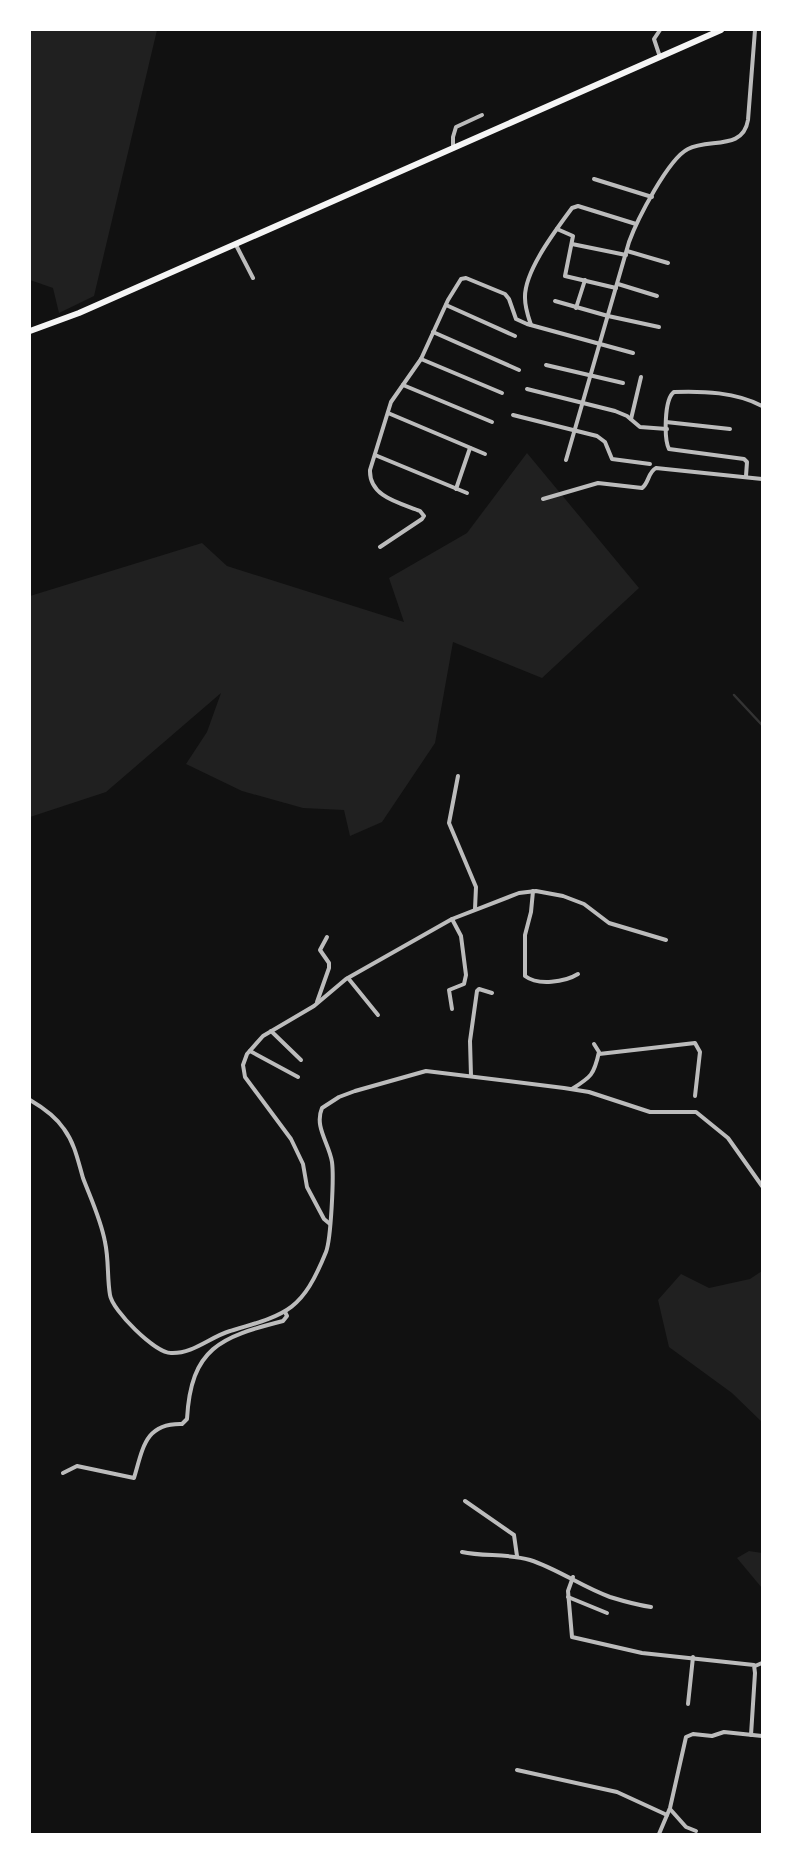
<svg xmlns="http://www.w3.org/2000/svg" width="792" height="1864" font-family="Arial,sans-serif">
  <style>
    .green { fill: #202020 }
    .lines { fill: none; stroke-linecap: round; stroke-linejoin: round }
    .stream { stroke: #333; stroke-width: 2.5 }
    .minor { stroke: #bcbcbc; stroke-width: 4 }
    .primary { stroke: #f5f5f5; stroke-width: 6 }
  </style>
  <rect width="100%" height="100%" fill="#111"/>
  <g class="green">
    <polygon points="30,30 157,30 94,296 59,313 53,288 30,280"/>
    <polygon points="527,453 639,588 542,678 453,642 435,743 382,822 350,836 344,810 303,808 242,791 186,764 207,732 221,693 106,792 30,817 30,596 202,543 227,566 404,622 389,578 467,533"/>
    <polygon points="762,1271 762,1422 732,1393 669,1347 658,1300 681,1274 709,1288 750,1279"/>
    <polygon points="749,1551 762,1553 762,1588 737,1558"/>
  </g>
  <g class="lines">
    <polyline class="stream" points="734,695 762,725"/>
    <g class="minor">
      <polyline points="660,30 654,39 660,57"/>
      <polyline points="453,148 453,137 456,127 482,115"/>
      <polyline points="594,179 652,197"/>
      <polyline points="557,229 573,236 565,276 616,288"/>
      <polyline points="572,244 626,255"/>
      <polyline points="236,245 253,278"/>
      <polyline points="627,251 668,263"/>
      <polyline points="618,284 657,296"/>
      <polyline points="555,301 608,316 659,327"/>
      <polyline points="446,305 515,336"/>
      <polyline points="576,308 585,280"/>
      <path d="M 531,325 C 528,316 525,308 525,298 C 524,271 556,230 572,208 L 578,206 L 636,224"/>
      <polyline points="433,332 519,370"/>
      <polyline points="421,359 502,393"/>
      <polyline points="546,365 623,383"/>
      <polyline points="403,385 492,422"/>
      <polyline points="527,389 615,411 627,416 640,427 667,429"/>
      <polyline points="388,413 485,454"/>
      <polyline points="513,415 597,436 605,442 612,459 650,464"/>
      <polyline points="631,419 641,377"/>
      <polyline points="666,422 730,429"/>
      <polyline points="375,455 467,493"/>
      <path d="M 566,460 L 629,242 C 637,220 668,159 688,149 C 709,138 743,151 748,120 L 755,30"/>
      <path d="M 746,476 L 747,462 L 744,459 L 669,449 C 664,439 664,399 674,392 C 703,391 736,392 762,406"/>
      <polyline points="456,489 470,448"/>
      <path d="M 543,499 L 598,483 L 642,488 C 649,483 648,472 656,468 L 762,479"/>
      <path d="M 380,547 L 422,519 L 424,516 L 420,511 C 400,503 369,497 370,470 L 391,402 L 421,359 L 448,300 L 461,279 L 466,278 L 505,294 L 509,299 L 516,319 L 527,324 L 633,353"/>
      <polyline points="458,776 449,823 476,887 475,909"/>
      <path d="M 533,891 L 531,912 L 525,935 L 525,976 C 538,986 565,982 578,974"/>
      <polyline points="452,919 461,936 466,975 464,984 449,990 452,1009"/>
      <polyline points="348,978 378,1015"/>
      <polyline points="317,1002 329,968 329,963 320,950 327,937"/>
      <polyline points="271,1031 301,1060"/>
      <polyline points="250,1051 298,1077"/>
      <polyline points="599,1054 695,1043 700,1052 695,1096"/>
      <polyline points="471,1076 470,1041 477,991 479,989 492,993"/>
      <path d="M 572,1089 C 591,1077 594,1075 599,1052 L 594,1044"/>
      <path d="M 30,1100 C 42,1107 56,1117 64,1129 C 75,1144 78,1161 83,1178 C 91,1199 101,1220 105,1242 C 109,1260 107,1278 110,1295 C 112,1310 155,1353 171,1353 C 193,1354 210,1337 230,1331 C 288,1314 302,1311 326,1252 C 331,1239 334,1177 332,1162 C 329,1143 314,1127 322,1108 L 339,1097 L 355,1091 L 426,1071 L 564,1088 L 589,1092 L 650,1112 L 696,1112 L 728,1138 L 762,1186"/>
      <polyline points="330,1224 324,1219 307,1187 303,1164 291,1139 245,1077 243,1065 247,1054 263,1036 314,1006 346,979 452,919 519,893 536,891 563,896 584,904 609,923 666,940"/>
      <path d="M 63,1473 L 77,1466 L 134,1478 C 143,1448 145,1423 182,1424 L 187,1419 C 191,1348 220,1337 283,1321 L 287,1316 L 285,1312"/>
      <polyline points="465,1501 514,1535 517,1556"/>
      <path d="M 462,1552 C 484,1557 507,1553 530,1560 C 558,1569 582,1587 610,1597 C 623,1601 637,1605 651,1607"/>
      <polyline points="573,1577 568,1591 572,1637 642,1653 754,1665 755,1673 751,1735"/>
      <polyline points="568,1597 607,1613"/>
      <polyline points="755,1666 762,1663"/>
      <polyline points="688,1704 693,1657"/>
      <polyline points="517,1770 617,1792 667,1815"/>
      <polyline points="670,1809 686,1827 696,1831"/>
      <polyline points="659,1834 670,1808 686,1737 693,1734 712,1736 724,1732 762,1736"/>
    </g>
    <polyline class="primary" points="30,331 79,313 721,30"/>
  </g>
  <rect width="792" height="1864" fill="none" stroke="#ffffff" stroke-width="62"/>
</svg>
